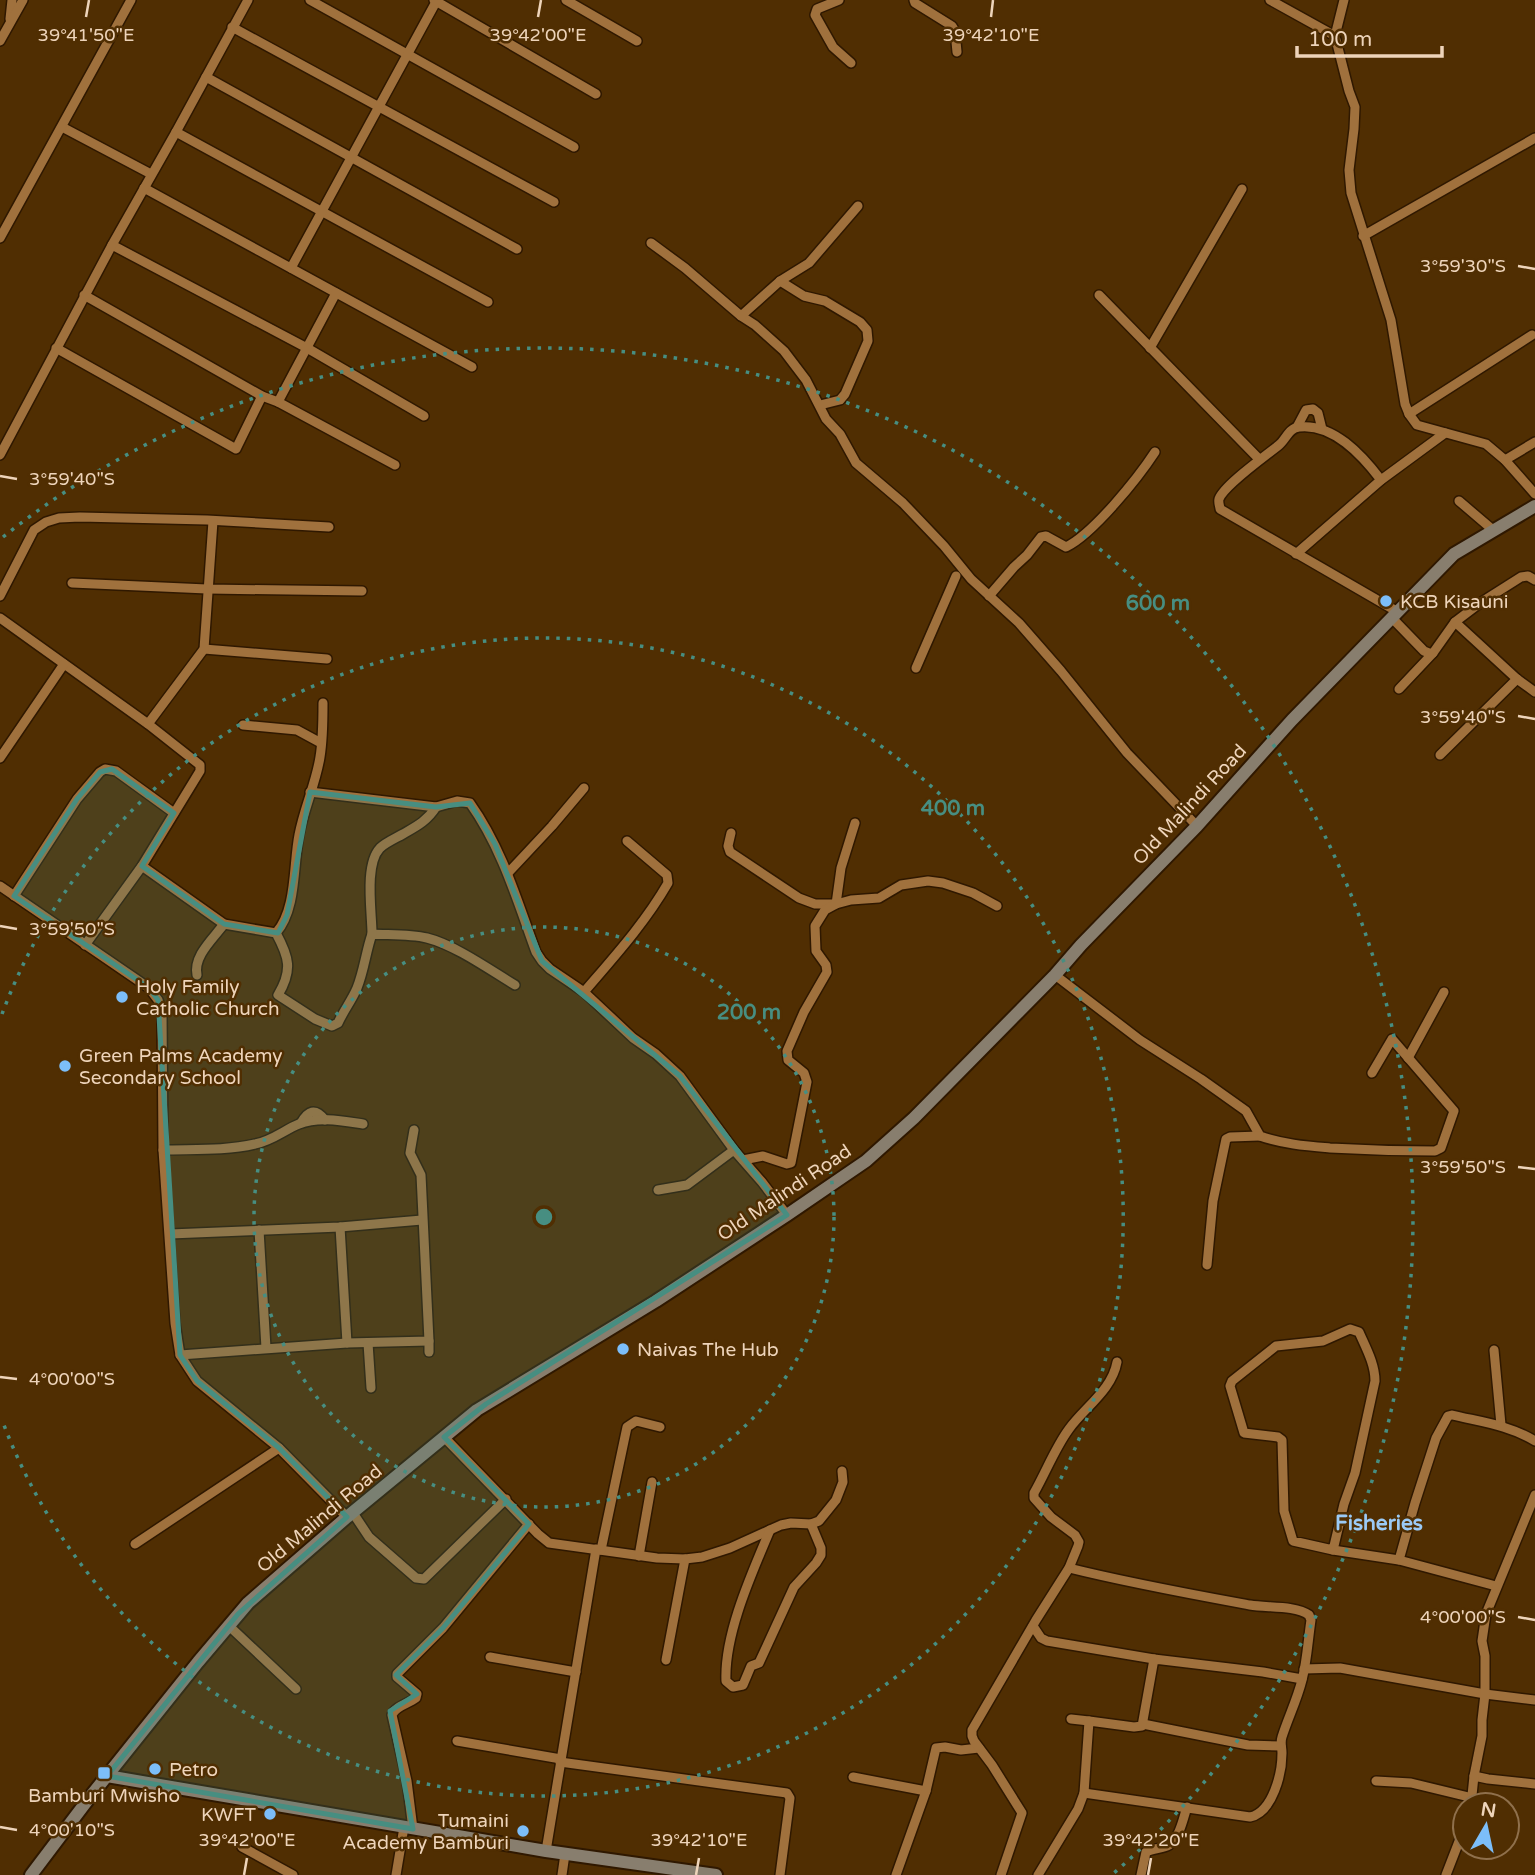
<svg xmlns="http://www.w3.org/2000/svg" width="1535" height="1875" font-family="'Varela Round',sans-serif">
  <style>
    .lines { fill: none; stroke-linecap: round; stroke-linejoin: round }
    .street-casing { stroke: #2f1800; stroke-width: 12 }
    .secondary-casing { stroke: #2f1800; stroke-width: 16 }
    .street { stroke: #a0713d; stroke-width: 9 }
    .secondary { stroke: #887e6e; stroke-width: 12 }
    .marked { fill: #478e81; fill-opacity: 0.2; stroke: #478e81; stroke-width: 5; stroke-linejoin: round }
    .ticks { fill: none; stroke: #eed4ba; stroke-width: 2.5 }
    .ring { fill: none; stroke: #478e81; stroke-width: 3.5; stroke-dasharray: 3.5 7 }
    .poi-dot { fill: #7cbef9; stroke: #502e02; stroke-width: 2.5 }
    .labels { text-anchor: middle; stroke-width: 5; stroke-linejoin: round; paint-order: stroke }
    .poi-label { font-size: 19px; fill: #eed4ba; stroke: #502e02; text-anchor: start }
    .street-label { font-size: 19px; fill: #eed4ba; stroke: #502e02 }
    .neighbourhood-label { font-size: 21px; font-weight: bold; fill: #9bcaf6; stroke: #502e02 }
    .ticks-label { font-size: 18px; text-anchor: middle; fill: #eed4ba; stroke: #502e02; stroke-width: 5; stroke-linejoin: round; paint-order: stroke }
    .centre { fill: #478e81; stroke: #502e02; stroke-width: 3.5 }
    .ring-label { font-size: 21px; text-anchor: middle; font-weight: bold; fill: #478e81; stroke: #502e02; stroke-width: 5; stroke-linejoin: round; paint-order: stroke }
  </style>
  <rect width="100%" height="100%" fill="#502e02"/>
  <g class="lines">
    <g class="street-casing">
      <g id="street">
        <polyline points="310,0 574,147"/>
        <polyline points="434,0 596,94"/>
        <polyline points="566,0 637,41"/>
        <polyline points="839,0 817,9 815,15 833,47 851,63"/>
        <polyline points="914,0 915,3 952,26 955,31 957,52"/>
        <polyline points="1270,0 1335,36 1349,91 1355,107 1354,129 1349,170 1351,193 1391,320 1405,404 1409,414 1417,425 1486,444 1505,460 1535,494"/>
        <polyline points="10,19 12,0"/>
        <polyline points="232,27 554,202"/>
        <polyline points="1335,36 1344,0"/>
        <polyline points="0,41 23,0"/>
        <polyline points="206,77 517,249"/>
        <polyline points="62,127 151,174"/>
        <polyline points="176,132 488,302"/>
        <polyline points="144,188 472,367"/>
        <polyline points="1363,236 1535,138"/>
        <polyline points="0,238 131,0"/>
        <polyline points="651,243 685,268 741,316 755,325 784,351 806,380 826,419 840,434 856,463 903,503 944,546 971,579 1019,623 1061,671 1127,753 1197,826"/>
        <polyline points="112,245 307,348 424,416"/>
        <polyline points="291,268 437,0"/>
        <polyline points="780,281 804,296 825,301 860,322 867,330 868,341 845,394 840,400 820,405"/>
        <polyline points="84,295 262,396 278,402 395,465"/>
        <polyline points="1099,295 1259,459"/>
        <polyline points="741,316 780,281 809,263 858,206"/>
        <polyline points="56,348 236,449 262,396"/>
        <polyline points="1150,348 1242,189"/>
        <polyline points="278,402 336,293"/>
        <polyline points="1409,414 1532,335"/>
        <polyline points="1297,427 1306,410 1313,409 1318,413 1322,429"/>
        <polyline points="0,455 112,245 176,132 248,0"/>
        <polyline points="1505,460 1535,442"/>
        <path d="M 1381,480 C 1362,455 1333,423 1299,427 C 1289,428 1286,439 1279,445 C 1267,455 1224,485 1219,499 C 1218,503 1220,506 1220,509 L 1398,612"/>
        <polyline points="1459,501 1493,530"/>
        <polyline points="1296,554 1381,480 1445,433"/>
        <polyline points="72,583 207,589 362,591"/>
        <polyline points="0,596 34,530 46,522 59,518 80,517 207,520 329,527"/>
        <path d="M 989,596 L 1014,567 L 1027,555 L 1041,537 L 1046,536 L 1066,547 C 1093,534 1138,478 1155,452"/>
        <polyline points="0,618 148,724 200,765 200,771 142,866 85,945"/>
        <polyline points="1392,618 1424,651 1429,653 1433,653 1455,622 1480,603 1521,577 1528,576 1535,580"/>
        <polyline points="1455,622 1517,679 1535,692"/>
        <polyline points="204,649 327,659"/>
        <polyline points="916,668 956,576"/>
        <polyline points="1399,689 1433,653"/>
        <polyline points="148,724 204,649 213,521"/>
        <polyline points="243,725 297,730 321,743"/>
        <polyline points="1440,755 1517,679"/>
        <polyline points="0,758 64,664"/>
        <path d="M 310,792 L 436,807 L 457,801 L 470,803 C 502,848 517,900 536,952 L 542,961 L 550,969 L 584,992 L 633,1038 L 656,1054 L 680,1076 L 734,1150"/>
        <polyline points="731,833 728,846 730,852 799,898 815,904 836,904 851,900 879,898 901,885 928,881 943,883 973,893 997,906"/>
        <path d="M 142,866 L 224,924 L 276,933 C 289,957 293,970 278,995 L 315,1019 L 332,1026 L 338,1023 C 344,1010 352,1000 357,988 C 364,971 366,951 372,934 C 390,935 410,934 427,938 C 455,945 490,970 515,985"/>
        <polyline points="508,873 552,826 584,788"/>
        <polyline points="0,886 149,988 158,1000 162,1012 163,1150 175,1323 180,1355 197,1381 279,1448 347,1517"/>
        <polyline points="14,896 77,799 100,772 105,769 116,771 174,813"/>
        <path d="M 276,933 C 297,909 293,865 299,835 C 304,808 316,783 320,757 C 323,739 323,721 323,703"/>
        <path d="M 372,934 C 372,912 364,865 380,848 C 385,843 396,838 403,834 C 417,826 427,821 436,807"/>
        <path d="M 197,975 C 193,956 213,939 224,924"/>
        <path d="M 1055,975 L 1140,1040 L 1201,1079 L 1246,1111 L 1260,1136 C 1282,1144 1307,1146 1330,1148 C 1365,1150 1400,1151 1435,1151 L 1441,1148 L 1454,1111 L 1392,1039 L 1372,1073"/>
        <path d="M 584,992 C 614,957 645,923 668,883 L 667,875 L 627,841"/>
        <polyline points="1408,1058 1444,992"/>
        <path d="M 301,1123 C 308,1111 315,1107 325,1120"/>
        <path d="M 163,1150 C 194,1149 225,1151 255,1144 C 272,1141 284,1130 299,1124 C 319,1116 343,1121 363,1124"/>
        <polyline points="743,1160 763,1156 787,1164 791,1163 807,1082 804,1073 788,1060 787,1051 804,1012 827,972 826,965 816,951 815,926 825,910 836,904 841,868 855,823"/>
        <polyline points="658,1190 687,1185 734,1150 762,1182 787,1215"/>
        <polyline points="340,1227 347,1343"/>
        <polyline points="259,1230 266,1348"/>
        <polyline points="170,1234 340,1227 422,1220"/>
        <polyline points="1207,1265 1213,1201 1226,1139 1230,1137 1260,1136"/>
        <path d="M 1350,1329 L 1359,1332 C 1366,1348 1375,1364 1375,1381 L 1355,1473 L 1344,1504 L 1333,1550 L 1293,1541 L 1284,1511 L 1282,1440 L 1278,1437 L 1244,1433 L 1230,1386 L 1232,1381 L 1276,1346 L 1323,1341 Z"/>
        <polyline points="429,1341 429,1352"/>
        <polyline points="368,1343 371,1388"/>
        <polyline points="1494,1350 1501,1425"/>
        <polyline points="180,1355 347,1343 429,1341 421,1175 410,1153 414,1130"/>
        <polyline points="444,1437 538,1534 549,1543 657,1558 685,1559 702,1557 730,1548 781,1525 791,1523 811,1524 819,1521 836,1500 843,1482 842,1471"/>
        <polyline points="353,1513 369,1537 416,1578 424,1579 506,1499"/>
        <path d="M 770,1530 C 752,1573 724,1634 726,1681 L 733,1687 L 743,1685 L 751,1666 L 759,1663 L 794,1587 L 816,1563 L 821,1555 L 821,1548 L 811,1524"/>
        <polyline points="135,1544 279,1448"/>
        <polyline points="601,1550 627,1427 636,1421 660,1427"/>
        <polyline points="1333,1550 1399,1560"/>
        <polyline points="639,1556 652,1482"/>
        <path d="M 1069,1568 C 1129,1583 1190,1594 1250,1605 C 1267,1608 1295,1605 1309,1615 L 1311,1620 C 1308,1640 1307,1661 1302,1680 C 1297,1700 1288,1718 1282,1737 C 1280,1743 1282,1747 1282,1753 C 1282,1773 1273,1812 1250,1817 L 1084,1793"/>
        <path d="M 1496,1586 L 1399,1560 L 1415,1503 L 1436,1438 L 1448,1416 L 1452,1415 C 1481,1422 1509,1425 1535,1441"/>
        <polyline points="228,1625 296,1689"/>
        <polyline points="1033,1626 1041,1638 1047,1641 1154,1659"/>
        <polyline points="490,1657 576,1672"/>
        <polyline points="666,1660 685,1559"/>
        <polyline points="1304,1669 1340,1668 1485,1694 1535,1700"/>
        <polyline points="1071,1719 1089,1721"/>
        <polyline points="1143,1724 1248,1745 1281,1746"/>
        <polyline points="457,1741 561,1759"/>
        <polyline points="560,1762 787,1793 790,1798 780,1875"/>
        <polyline points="1474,1776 1488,1779 1535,1784"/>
        <polyline points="853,1777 926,1791"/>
        <polyline points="1376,1781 1411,1783 1473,1798"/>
        <polyline points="1471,1805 1474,1776 1482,1736 1482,1720 1485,1694 1485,1656 1482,1641 1486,1614 1535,1495"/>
        <path d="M 413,1829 L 407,1781 L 392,1715 C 395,1706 408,1704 416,1698 L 417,1694 L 397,1677 L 397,1674 L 443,1628 L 529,1524"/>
        <polyline points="242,1847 293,1875"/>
        <polyline points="546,1851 596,1549"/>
        <polyline points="396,1875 404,1827"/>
        <polyline points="562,1875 565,1854"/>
        <polyline points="896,1875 926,1791 936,1748 945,1747 961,1750 979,1748"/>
        <path d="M 1001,1875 L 1022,1813 L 992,1765 L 974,1741 L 972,1736 L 972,1730 L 1036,1620 L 1069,1568 L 1078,1546 L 1079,1542 L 1075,1535 L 1051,1517 L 1034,1498 L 1034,1493 C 1046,1472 1055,1448 1069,1429 C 1085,1407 1112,1390 1117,1362"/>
        <polyline points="1038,1875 1078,1809 1084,1793 1089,1721 1134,1727 1142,1726 1154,1659 1263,1672 1302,1679"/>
        <path d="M 1141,1875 L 1146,1852 C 1153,1848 1163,1849 1169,1845 C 1180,1837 1183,1819 1187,1807"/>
        <polyline points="1446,1875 1465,1826"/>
      </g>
    </g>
    <g class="secondary-casing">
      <g id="secondary">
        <polyline points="107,1776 546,1851 716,1875"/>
        <polyline points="31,1875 90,1797 198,1662 248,1603 347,1517 477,1410 656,1301 787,1215 866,1161 914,1118 1055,975 1081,945 1197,826 1292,720 1454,554 1535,506"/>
      </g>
    </g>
    <use href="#street" class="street"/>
    <use href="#secondary" class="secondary"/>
  </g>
  <path class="marked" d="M 112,769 L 174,813 L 142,866 L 224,924 L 278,933 L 287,915 L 310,792 L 436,807 L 470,803 L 495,844 L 542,961 L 680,1076 L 787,1215 L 486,1404 L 444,1437 L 529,1524 L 443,1628 L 396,1675 L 417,1694 L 390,1711 L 413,1829 L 107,1776 L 238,1614 L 347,1517 L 279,1448 L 197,1381 L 180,1355 L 158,1000 L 149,988 L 14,896 L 77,799 L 100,772 Z"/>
  <path class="ticks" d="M 86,17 L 89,0M 538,17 L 541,0M 991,17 L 993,0M 1518,266 L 1535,269M 0,476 L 17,479M 1518,716 L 1535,719M 0,926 L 17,929M 1518,1167 L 1535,1169M 0,1377 L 17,1379M 1518,1617 L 1535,1620M 0,1827 L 17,1830M 244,1875 L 247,1858M 696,1875 L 699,1858M 1148,1875 L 1151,1858"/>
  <g class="ring">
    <circle cx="544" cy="1217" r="290"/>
    <path d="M2 1014A579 579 0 1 1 2 1420"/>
    <path d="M3 537A869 869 0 0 1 1114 1873"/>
  </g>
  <g class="poi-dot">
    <circle cx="1386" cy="601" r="7"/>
    <circle cx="122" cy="997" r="7"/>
    <circle cx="65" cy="1066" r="7"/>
    <circle cx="623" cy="1349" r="7"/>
    <circle cx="155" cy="1769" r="7"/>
    <rect x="97" y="1766" width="14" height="14" rx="3.5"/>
    <circle cx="270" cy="1814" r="7"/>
    <circle cx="523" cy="1831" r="7"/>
  </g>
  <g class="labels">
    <g class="poi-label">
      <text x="1400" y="608">KCB Kisauni</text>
      <text x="136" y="993">Holy Family<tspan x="136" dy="22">Catholic Church</tspan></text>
      <text x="79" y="1062">Green Palms Academy<tspan x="79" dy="22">Secondary School</tspan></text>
      <text x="637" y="1356">Naivas The Hub</text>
      <text x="169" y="1776">Petro</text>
      <text x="104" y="1802" text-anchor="middle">Bamburi Mwisho</text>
      <text x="256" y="1821" text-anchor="end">KWFT</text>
      <text x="509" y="1827" text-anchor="end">Tumaini<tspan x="509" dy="22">Academy Bamburi</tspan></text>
    </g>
    <g class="street-label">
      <text transform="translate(1189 804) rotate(-47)" y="7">Old Malindi Road</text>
      <text transform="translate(784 1192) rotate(-34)" y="7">Old Malindi Road</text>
      <text transform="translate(319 1518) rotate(-40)" y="7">Old Malindi Road</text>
    </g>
    <g class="neighbourhood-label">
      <text x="1379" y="1530">Fisheries</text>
    </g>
  </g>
  <g class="ticks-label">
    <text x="86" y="41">39°41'50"E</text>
    <text x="538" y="41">39°42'00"E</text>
    <text x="991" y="41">39°42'10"E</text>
    <text x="1463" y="272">3°59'30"S</text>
    <text x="72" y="485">3°59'40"S</text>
    <text x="1463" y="723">3°59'40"S</text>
    <text x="72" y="935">3°59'50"S</text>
    <text x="1463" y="1173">3°59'50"S</text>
    <text x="72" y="1385">4°00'00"S</text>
    <text x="1463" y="1623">4°00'00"S</text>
    <text x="72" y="1836">4°00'10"S</text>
    <text x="247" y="1846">39°42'00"E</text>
    <text x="699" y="1846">39°42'10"E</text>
    <text x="1151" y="1846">39°42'20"E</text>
  </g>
  <circle cx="544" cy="1217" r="10" class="centre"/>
  <g class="ring-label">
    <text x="1158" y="610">600 m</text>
    <text x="953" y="815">400 m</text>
    <text x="749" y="1019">200 m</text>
  </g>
  <g transform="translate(1486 1826) rotate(9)"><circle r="33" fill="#502e02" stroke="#8f704c" stroke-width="2"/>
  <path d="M0-5L12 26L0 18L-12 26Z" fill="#7cbef9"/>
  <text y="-10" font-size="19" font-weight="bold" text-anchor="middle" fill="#eed4ba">N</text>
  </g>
  <path d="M1297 46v10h145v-10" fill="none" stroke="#eed4ba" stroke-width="3.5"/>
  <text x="1308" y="46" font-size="21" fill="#eed4ba" stroke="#502e02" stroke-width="5" paint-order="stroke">100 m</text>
</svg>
